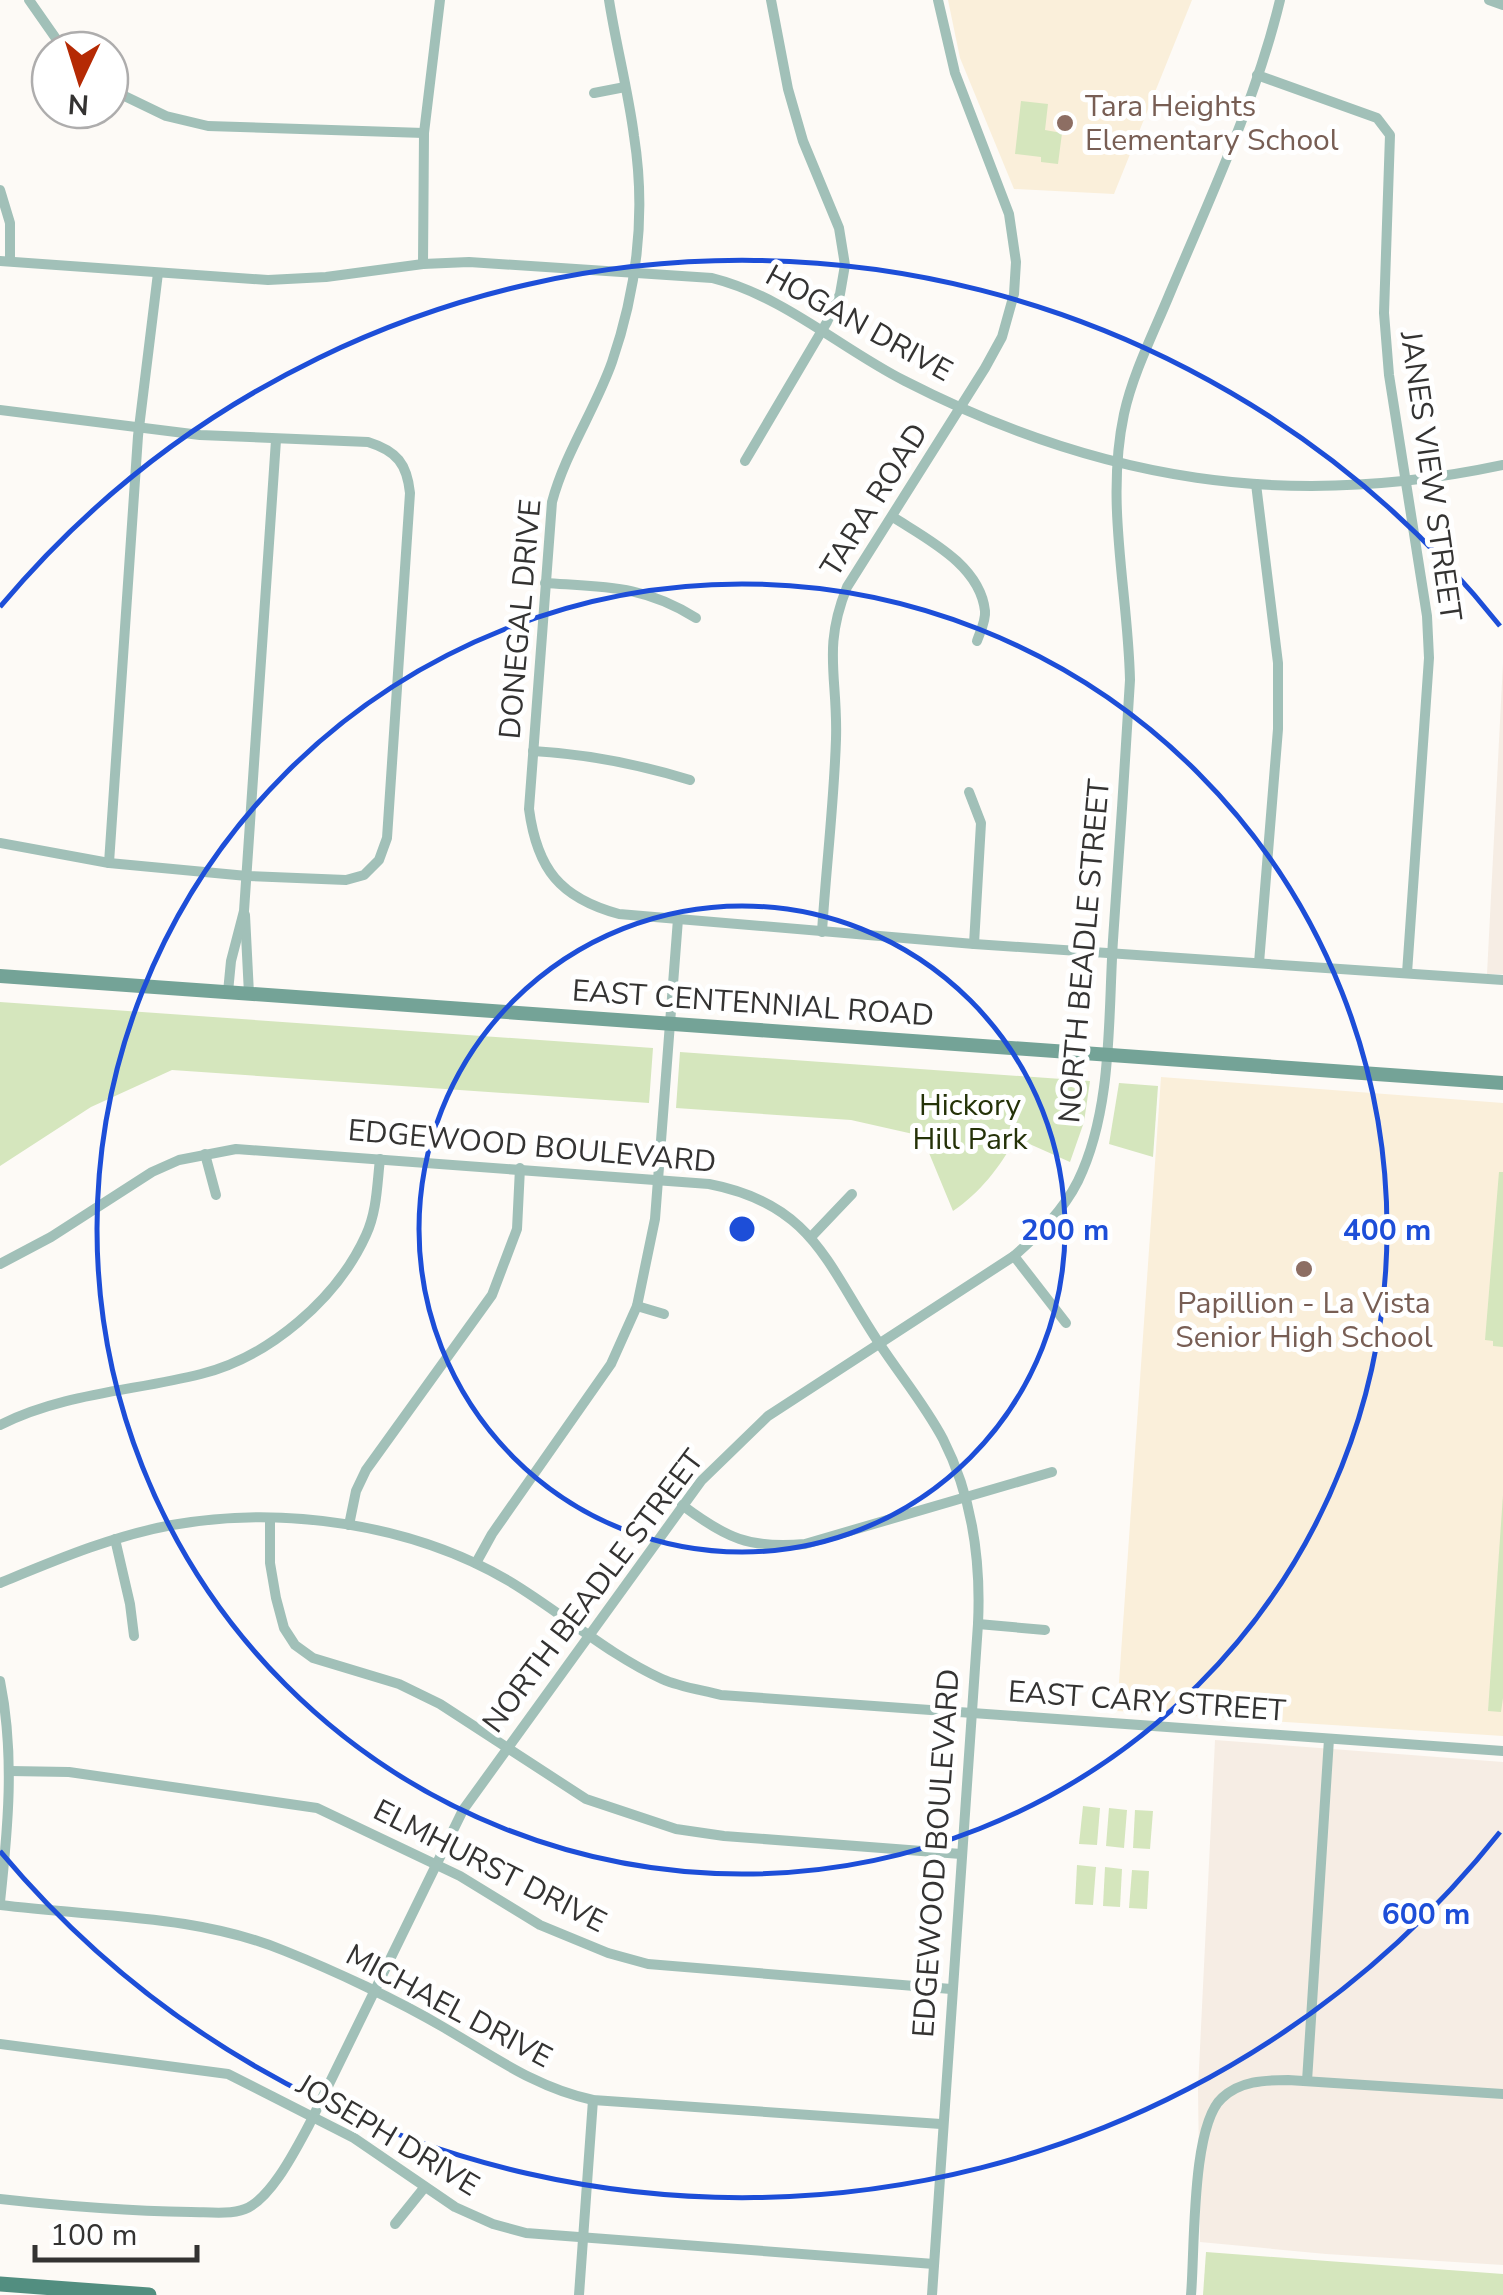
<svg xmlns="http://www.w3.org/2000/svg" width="1503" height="2295" font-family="'Nunito Sans',sans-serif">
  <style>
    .built { fill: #f6ede4 }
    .industrial { fill: #faefda }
    .green { fill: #d5e6bd }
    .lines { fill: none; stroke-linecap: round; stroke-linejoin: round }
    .street { stroke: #a1c0b8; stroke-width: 10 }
    .secondary { stroke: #74a397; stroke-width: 14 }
    .primary { stroke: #528e80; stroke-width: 15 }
    .ring { fill: none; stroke: #1d4ed8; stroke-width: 5 }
    .education-dot { fill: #8d6e63; stroke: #fff; stroke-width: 4 }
    .labels { text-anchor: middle; stroke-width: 10; stroke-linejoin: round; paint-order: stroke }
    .education-label { font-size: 30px; fill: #785e54; stroke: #fff; text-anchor: start }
    .street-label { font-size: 30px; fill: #343332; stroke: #fff }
    .park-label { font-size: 30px; fill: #253208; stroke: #fff }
    .centre { fill: #1d4ed8; stroke: #fff; stroke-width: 5 }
    .ring-label { font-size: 30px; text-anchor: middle; font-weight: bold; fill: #1d4ed8; stroke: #fff; stroke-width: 10; stroke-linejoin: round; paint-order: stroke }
  </style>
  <rect width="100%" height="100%" fill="#fdfaf6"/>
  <g class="built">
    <polygon points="1503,663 1503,974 1487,974"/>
    <polygon points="1215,1740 1503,1762 1503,2265 1326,2254 1200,2242 1198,2089"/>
  </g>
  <g class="industrial">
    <polygon points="948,0 1192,0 1114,194 1014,189 960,58"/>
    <polygon points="1161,1077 1503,1103 1503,1736 1117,1711"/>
  </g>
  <g class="green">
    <polygon points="1021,101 1048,104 1045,130 1062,133 1058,164 1041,162 1041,157 1015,154"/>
    <polygon points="0,1002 653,1048 649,1103 172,1070 91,1107 0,1166"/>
    <path d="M 680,1052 L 1090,1081 L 1084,1122 L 1070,1162 L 1016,1138 C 999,1168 981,1192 953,1211 L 922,1136 L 851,1120 L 676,1108 Z"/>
    <polygon points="1119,1083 1158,1086 1153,1157 1109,1144"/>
    <polygon points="1499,1172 1503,1172 1503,1347 1493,1346 1493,1341 1485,1340"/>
    <polygon points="1503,1495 1503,1698 1501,1712 1488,1711"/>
    <polygon points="1083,1806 1100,1808 1097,1845 1079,1844"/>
    <polygon points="1109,1808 1127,1810 1124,1848 1106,1846"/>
    <polygon points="1135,1810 1153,1811 1150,1849 1133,1848"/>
    <polygon points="1077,1865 1096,1867 1093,1905 1075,1904"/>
    <polygon points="1105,1867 1122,1869 1120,1907 1103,1906"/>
    <polygon points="1132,1870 1149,1871 1147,1909 1129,1908"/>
    <polygon points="1206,2252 1503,2274 1503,2295 1203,2295"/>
  </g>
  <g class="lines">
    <g class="street">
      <polyline points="29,0 64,50"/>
      <path d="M 609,0 C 616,45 628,90 634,136 C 646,212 637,289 612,362 C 595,410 565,453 552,502 L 529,809 C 537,869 560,898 619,914 L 974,944 L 1503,980"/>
      <polyline points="1489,0 1503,5"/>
      <polyline points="1257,75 1377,118 1390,135 1384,313 1389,375 1427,616 1429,658 1407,973"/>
      <polyline points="110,89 166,116 208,126 424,133"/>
      <polyline points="594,93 625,87"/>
      <polyline points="0,190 10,223 10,261"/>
      <path d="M 0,261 L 268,280 L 326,277 L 423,264 L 469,262 L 712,278 C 784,296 840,348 905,381 C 1100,481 1288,511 1503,465"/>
      <polyline points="423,264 424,133 440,0"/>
      <path d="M 0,410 L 200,435 L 368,442 C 397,451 407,464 410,493 L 387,838 L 379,860 L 364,875 L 346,880 L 247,876 L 109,863 L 0,843"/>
      <polyline points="745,461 827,322 840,294 845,265 839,228 803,141 788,89 771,0"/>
      <polyline points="1256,484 1278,663 1278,729 1259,963"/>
      <path d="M 893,517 C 927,539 980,565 985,611 C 986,621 980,632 977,641"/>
      <path d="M 545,583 C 605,587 644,585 696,618"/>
      <path d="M 533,751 C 588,754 638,764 690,780"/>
      <polyline points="969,792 981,823 974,944"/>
      <polyline points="109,863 138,436 158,273"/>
      <polyline points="245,915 249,994"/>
      <path d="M 822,932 C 826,868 834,803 836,739 C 838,677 822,649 847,587 L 985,368 L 1002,337 L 1014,294 L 1016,262 L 1009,214 L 955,73 L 938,0"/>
      <polyline points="228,992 231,961 244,911 276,440"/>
      <polyline points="205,1154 216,1195"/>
      <polyline points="812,1236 852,1194"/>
      <polyline points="1014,1256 1066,1323"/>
      <path d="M 0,1264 L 51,1237 L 152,1172 L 179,1160 L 236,1149 L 709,1184 C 813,1204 827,1265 879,1343 C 900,1375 925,1405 943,1439 C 972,1496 981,1561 978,1624 L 932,2295"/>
      <polyline points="637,1306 664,1314"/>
      <path d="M 0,1425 C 63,1393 134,1391 201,1374 C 269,1357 337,1299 366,1235 C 377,1211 377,1185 380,1159"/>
      <path d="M 682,1505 C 726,1538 749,1549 805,1544 L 1052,1472"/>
      <polyline points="270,1519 270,1563 276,1598 284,1628 295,1645 313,1658 399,1684 440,1704 586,1799 676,1829 724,1836 961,1854"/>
      <polyline points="349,1525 356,1491 366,1470 492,1295 517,1229 520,1168"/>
      <polyline points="115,1539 130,1604 134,1636"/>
      <polyline points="476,1563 492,1534 611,1364 637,1306 655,1219 678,919"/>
      <path d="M 0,1583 C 56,1560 112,1536 172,1525 C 283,1505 412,1524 509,1581 C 561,1612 607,1654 662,1679 C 680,1687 702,1690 721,1695 L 1503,1751"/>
      <polyline points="978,1624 1045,1630"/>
      <path d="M 0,1681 C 15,1755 8,1828 0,1902"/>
      <polyline points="10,1771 69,1772 317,1808 460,1876 540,1925 608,1953 648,1964 951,1989"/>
      <path d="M 0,1905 C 94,1917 197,1914 285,1951 C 335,1971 397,2000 443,2027 C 493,2056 536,2088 593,2100 L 941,2124"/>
      <polyline points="0,2044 228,2074 354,2138 455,2207 493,2224 526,2233 934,2264"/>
      <polyline points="1307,2081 1329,1739"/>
      <path d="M 0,2199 C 63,2206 128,2211 191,2212 C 207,2212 229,2215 245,2209 C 271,2199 296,2149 309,2125 L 463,1810 L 701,1481 L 768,1416 L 1014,1256 C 1039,1234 1063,1211 1078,1181 C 1113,1109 1108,1017 1113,940 C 1119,853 1125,767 1130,680 C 1128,591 1105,503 1124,414 C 1133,373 1154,332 1170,293 C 1210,198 1256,100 1280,0"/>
      <polyline points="395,2224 424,2188"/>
      <polyline points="579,2295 593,2100"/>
      <path d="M 1191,2295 C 1195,2251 1191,2126 1222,2098 C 1240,2081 1264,2080 1288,2080 L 1503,2094"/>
    </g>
    <polyline class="secondary" points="0,976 1503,1083"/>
    <polyline class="primary" points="0,2284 149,2295"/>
  </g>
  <g class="ring">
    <circle cx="742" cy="1229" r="323"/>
    <circle cx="742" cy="1229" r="645"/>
    <path d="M1500 1832A968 968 0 0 1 0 1851M0 607A968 968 0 0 1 1500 626"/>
  </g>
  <g class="education-dot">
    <circle cx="1065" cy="123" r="10"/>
    <circle cx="1304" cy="1269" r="10"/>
  </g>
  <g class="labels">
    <g class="education-label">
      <text x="1085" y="116">Tara Heights<tspan x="1085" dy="34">Elementary School</tspan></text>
      <text x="1304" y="1313" text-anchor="middle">Papillion - La Vista<tspan x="1304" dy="34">Senior High School</tspan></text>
    </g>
    <g class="street-label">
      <text transform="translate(859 323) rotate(29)" y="10">HOGAN DRIVE</text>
      <text transform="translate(1431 476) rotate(82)" y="10">JANES VIEW STREET</text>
      <text transform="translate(874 500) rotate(-58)" y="10">TARA ROAD</text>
      <text transform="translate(520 619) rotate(-85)" y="10">DONEGAL DRIVE</text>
      <text transform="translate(1084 951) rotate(-85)" y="10">NORTH BEADLE STREET</text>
      <text transform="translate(753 1003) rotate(4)" y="10">EAST CENTENNIAL ROAD</text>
      <text transform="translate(532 1146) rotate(5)" y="10">EDGEWOOD BOULEVARD</text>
      <text transform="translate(593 1591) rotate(-53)" y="10">NORTH BEADLE STREET</text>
      <text transform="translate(1147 1701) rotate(4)" y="10">EAST CARY STREET</text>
      <text transform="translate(936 1853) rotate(-86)" y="10">EDGEWOOD BOULEVARD</text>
      <text transform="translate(490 1866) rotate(27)" y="10">ELMHURST DRIVE</text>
      <text transform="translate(449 2006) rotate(28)" y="10">MICHAEL DRIVE</text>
      <text transform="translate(388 2135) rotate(31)" y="10">JOSEPH DRIVE</text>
    </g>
    <g class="park-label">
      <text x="970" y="1115">Hickory<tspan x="970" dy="34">Hill Park</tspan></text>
    </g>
  </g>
  <circle cx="742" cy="1229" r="15" class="centre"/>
  <g class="ring-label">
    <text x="1065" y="1240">200 m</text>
    <text x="1387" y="1240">400 m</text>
    <text x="1426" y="1924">600 m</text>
  </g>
  <g transform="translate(80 80) rotate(184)"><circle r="48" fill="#ffffff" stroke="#aeadad" stroke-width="2.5"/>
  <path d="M0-8L18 38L0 25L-18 38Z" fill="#b52a04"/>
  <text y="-15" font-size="28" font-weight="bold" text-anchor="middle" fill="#343332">N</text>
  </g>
  <path d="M35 2245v15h162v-15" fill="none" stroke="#343332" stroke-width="5"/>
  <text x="50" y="2245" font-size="30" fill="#343332" stroke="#ffffff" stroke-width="8" paint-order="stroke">100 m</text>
</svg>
